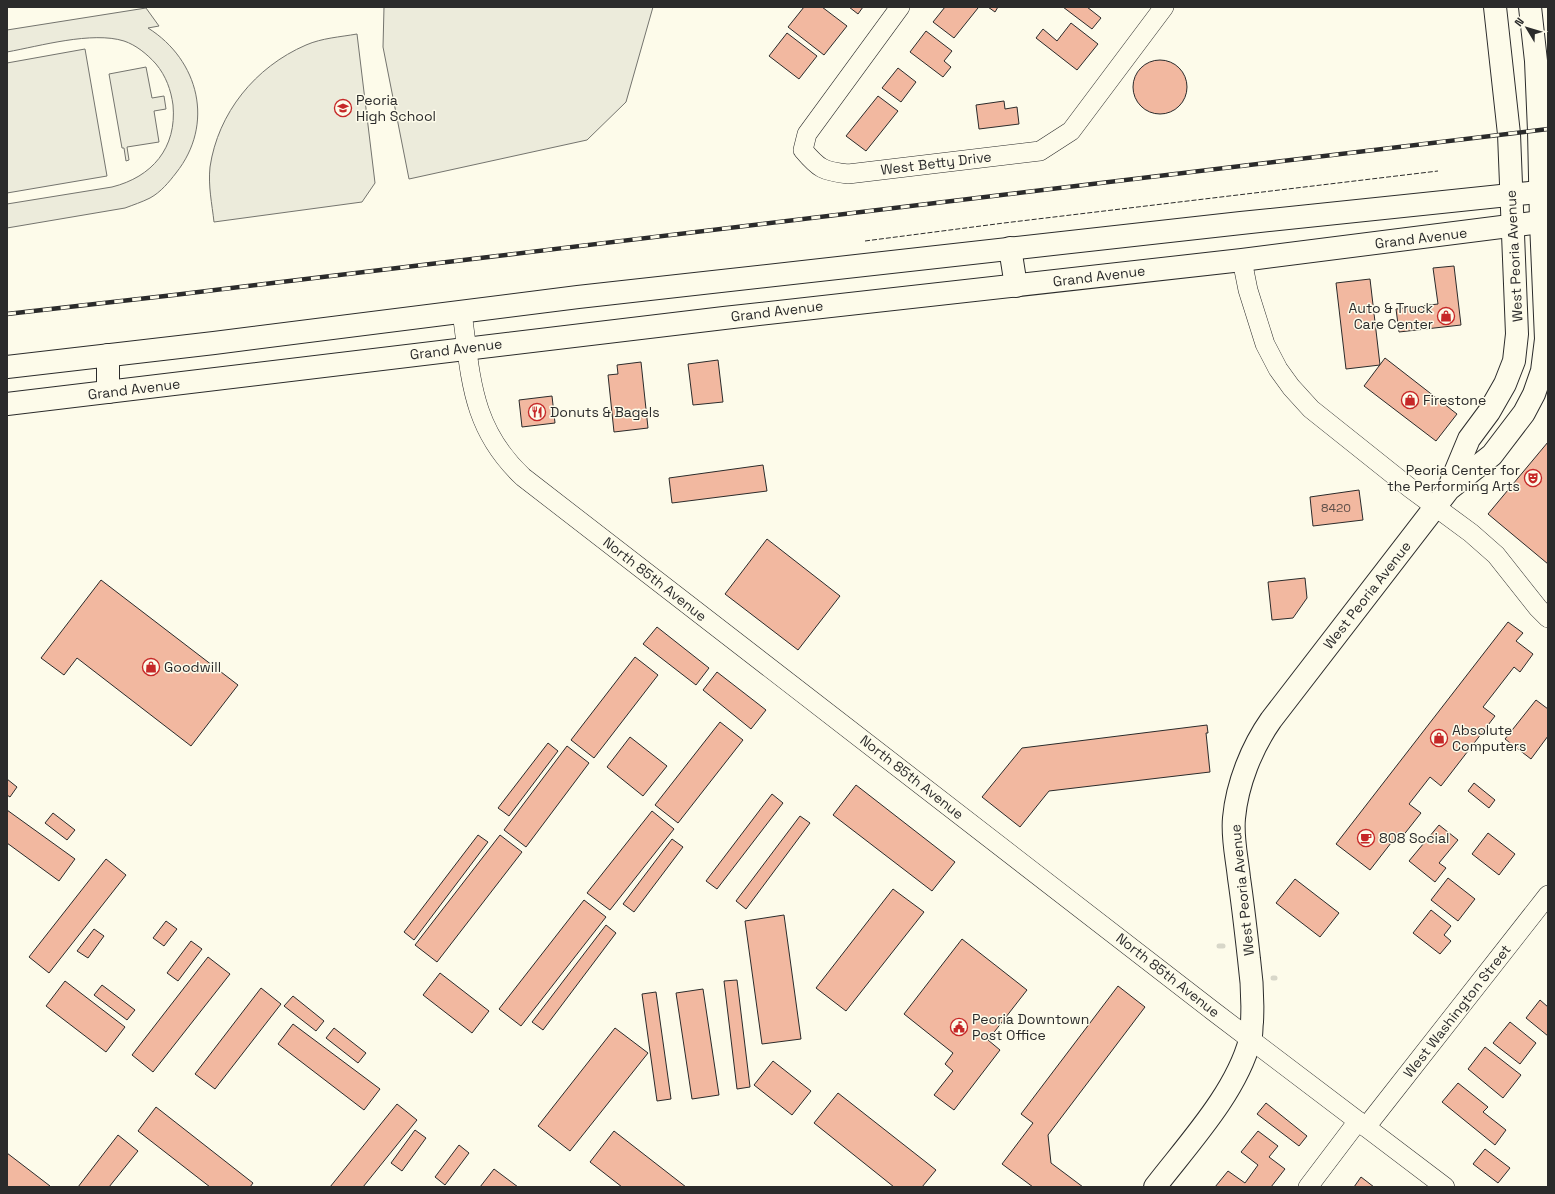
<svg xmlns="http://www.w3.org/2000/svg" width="1555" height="1194" font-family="'Space Grotesk',sans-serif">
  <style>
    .green { fill: #ecebdb; stroke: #74746e }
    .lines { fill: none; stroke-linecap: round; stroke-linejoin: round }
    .stream { stroke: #d8d7c9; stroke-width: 5 }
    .building { fill: #f2b8a0; stroke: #2b2b2b }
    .minor-casing { stroke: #2b2b2b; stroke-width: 20 }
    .major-casing { stroke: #2b2b2b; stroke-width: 24 }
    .highway-casing { stroke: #2b2b2b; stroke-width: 24 }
    .minor { stroke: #fdfbea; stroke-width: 19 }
    .major { stroke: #fdfbea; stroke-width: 22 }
    .highway { stroke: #fdfbea; stroke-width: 22 }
    .rail-casing { stroke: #2b2b2b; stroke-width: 4.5 }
    .rail { stroke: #fdfbea; stroke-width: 3; stroke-dasharray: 9; stroke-linecap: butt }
    .fence { stroke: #2b2b2b; stroke-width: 1; stroke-dasharray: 5 2; stroke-linecap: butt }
    .labels { text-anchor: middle; stroke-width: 3; stroke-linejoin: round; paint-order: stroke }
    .number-label { font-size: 12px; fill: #5d4e48 }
    .poi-label { font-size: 14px; fill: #2b2b2b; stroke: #fdfbea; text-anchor: start }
    .street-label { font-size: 14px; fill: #2b2b2b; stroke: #fdfbea }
  </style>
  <rect width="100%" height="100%" fill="#fdfbea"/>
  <g class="green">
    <polygon points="384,7 653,7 626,102 587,140 409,179 383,47"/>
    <path d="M 146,8 L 159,26 L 148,28 C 199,60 215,124 176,173 C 169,182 161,192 150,198 C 142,202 133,205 125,208 L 7,228 L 7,204 L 112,187 C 152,177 177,148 173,105 C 171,90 166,76 156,64 C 147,54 136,45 124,41 C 92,31 40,46 7,52 L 7,30 Z"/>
    <path d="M 357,34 L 375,183 L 362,202 L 214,222 C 212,204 208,186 210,167 C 218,113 255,67 306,45 C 322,38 340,37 357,34 Z"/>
    <polygon points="85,49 107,176 7,193 7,63"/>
    <polygon points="146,67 152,98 164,96 166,109 154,111 159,142 127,147 129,160 126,161 124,148 122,148 109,74"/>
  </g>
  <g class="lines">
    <g class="stream">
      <polyline points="1219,946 1223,946"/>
      <polyline points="1273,978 1275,978"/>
    </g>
  </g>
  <g class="building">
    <polygon points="804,7 822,7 847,26 824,55 788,27"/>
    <polygon points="849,7 863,7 858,14"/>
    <polygon points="945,7 976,7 978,8 954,38 933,22"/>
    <polygon points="988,7 998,7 995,12"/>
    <polygon points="1063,7 1087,7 1101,18 1092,29"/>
    <polygon points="1071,23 1098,44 1077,70 1036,38 1043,29 1057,41"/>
    <polygon points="926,31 952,51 944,61 951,67 943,77 910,52"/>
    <polygon points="787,33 817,56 799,79 769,56"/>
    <circle cx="1160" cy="87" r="27"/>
    <polygon points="898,68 916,82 901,102 882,88"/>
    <polygon points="878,96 898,111 866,151 846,136"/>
    <polygon points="1004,101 1005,109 1017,107 1019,124 979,129 976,105"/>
    <polygon points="1454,266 1461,325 1399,332 1396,309 1438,304 1433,268"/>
    <polygon points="1370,279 1380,365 1346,369 1336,283"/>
    <polygon points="1385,358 1457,414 1436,441 1364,386"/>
    <polygon points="718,360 723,402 693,405 688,364"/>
    <polygon points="641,362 648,428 614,432 608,375 618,374 617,365"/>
    <polygon points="552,396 555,423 522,427 519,400"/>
    <polygon points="1548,442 1548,564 1488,514"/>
    <polygon points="763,465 767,491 672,503 669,478"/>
    <polygon points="1359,490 1363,520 1313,526 1310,497"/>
    <polygon points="767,539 840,596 798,650 725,594"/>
    <polygon points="1305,578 1307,598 1293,618 1272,620 1268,582"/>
    <polygon points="101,580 238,685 191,746 77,658 64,675 41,658"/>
    <polygon points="1508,622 1523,633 1516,641 1533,654 1520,672 1514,667 1483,707 1495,716 1441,786 1430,777 1409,804 1421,813 1402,837 1398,834 1370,870 1336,844"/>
    <polygon points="657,627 709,668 696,685 643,644"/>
    <polygon points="635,657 658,675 594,758 571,740"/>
    <polygon points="717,672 766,710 751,729 703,690"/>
    <polygon points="1536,700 1548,709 1548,736 1531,759 1505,739"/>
    <polygon points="720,722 743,740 678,823 655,805"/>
    <polygon points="1207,725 1208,733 1206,733 1210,772 1049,791 1020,827 982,797 1022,748"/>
    <polygon points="630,737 667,766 643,796 607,767"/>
    <polygon points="548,743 558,751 509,816 498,808"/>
    <polygon points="567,746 589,763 526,847 504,830"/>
    <polygon points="7,779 17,787 10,797 7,795"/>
    <polygon points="1474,783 1495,800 1489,808 1468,791"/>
    <polygon points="856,785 955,862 932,891 833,815"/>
    <polygon points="772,794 783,803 717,889 706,881"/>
    <polygon points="7,810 75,859 59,881 7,843"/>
    <polygon points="652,811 674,829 610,910 587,893"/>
    <polygon points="53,813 75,830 67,840 45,823"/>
    <polygon points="800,816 810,823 746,909 736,901"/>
    <polygon points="1439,825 1458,840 1439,863 1446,868 1435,882 1409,861"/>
    <polygon points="1488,833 1515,854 1499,875 1472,854"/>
    <polygon points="478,835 488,842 414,940 404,932"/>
    <polygon points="500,835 522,852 437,962 415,945"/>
    <polygon points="672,839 683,847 634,912 623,904"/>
    <polygon points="106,859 126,875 49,973 29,957"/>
    <polygon points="1448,878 1475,899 1458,921 1431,900"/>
    <polygon points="1295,879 1339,913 1320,937 1276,903"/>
    <polygon points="893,889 924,912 846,1011 816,988"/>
    <polygon points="584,900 606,917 521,1026 499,1009"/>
    <polygon points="1431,910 1451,926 1444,935 1451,941 1440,954 1413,933"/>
    <polygon points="784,915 801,1039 762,1044 745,921"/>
    <polygon points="166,921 177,929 164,946 153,938"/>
    <polygon points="606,925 616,933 543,1030 532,1022"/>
    <polygon points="94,929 104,936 88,958 77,951"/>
    <polygon points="962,939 1027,990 988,1040 1000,1050 954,1110 934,1095 953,1071 945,1064 953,1053 904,1014"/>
    <polygon points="191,941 202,949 178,981 167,973"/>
    <polygon points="208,957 230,974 153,1072 132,1055"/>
    <polygon points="440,973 489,1011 472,1033 423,995"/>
    <polygon points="737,980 750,1087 737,1089 724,981"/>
    <polygon points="65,981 125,1027 106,1052 46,1006"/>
    <polygon points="102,985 135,1010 127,1020 94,995"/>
    <polygon points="1118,986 1145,1007 1048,1135 1051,1163 1083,1187 1033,1187 1002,1164 1033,1123 1021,1114"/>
    <polygon points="261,988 281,1004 215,1089 195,1074"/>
    <polygon points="703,989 719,1095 692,1099 676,993"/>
    <polygon points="656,992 671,1099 657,1101 642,994"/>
    <polygon points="293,996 324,1021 316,1031 284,1006"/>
    <polygon points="1540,1000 1548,1007 1548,1036 1526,1018"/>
    <polygon points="1510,1022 1536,1043 1520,1064 1493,1043"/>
    <polygon points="293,1024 380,1089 364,1110 278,1044"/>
    <polygon points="334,1028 366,1053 358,1063 326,1038"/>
    <polygon points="615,1028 648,1053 570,1151 538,1126"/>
    <polygon points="1485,1047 1521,1075 1503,1098 1468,1069"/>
    <polygon points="773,1061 811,1091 792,1115 754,1085"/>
    <polygon points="1458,1083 1488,1107 1483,1112 1506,1130 1495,1145 1442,1102"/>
    <polygon points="838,1093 936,1170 922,1187 894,1187 814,1123"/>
    <polygon points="1266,1103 1307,1136 1299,1146 1257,1114"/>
    <polygon points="397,1104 417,1120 363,1187 330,1187"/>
    <polygon points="156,1107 253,1183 250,1187 210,1187 138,1131"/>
    <polygon points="415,1130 426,1138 402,1171 391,1163"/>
    <polygon points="614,1131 686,1187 622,1187 590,1162"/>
    <polygon points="1258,1131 1278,1146 1269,1157 1285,1169 1271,1187 1215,1187 1228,1171 1245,1183 1258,1165 1241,1152"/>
    <polygon points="118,1135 138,1151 109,1187 78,1187"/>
    <polygon points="459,1145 469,1153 445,1185 435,1177"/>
    <polygon points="1485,1149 1510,1168 1498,1183 1473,1164"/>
    <polygon points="7,1153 50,1186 50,1187 7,1187"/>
    <polygon points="494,1169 518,1187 480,1187"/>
    <polygon points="1361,1177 1374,1187 1354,1187"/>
  </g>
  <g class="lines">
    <g class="minor-casing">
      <g id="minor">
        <path d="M 900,7 L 807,134 L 803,150 C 819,169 823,171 848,174 L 1040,151 L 1071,131 L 1164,7"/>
        <polyline points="1242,260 1248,290 1265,344 1278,369 1291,387 1311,409 1410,488 1471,533 1496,555 1538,608 1548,618"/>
        <path d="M 462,312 C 471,378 471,428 523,477 L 1213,1011 L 1445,1187"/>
        <polyline points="1366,1127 1548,895"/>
        <polyline points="1308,1187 1358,1121"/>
      </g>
    </g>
    <g class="major-casing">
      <g id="major">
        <polyline points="1449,487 1469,439 1489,412 1505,384 1514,361 1517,334 1509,134 1495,7"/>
        <path d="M 1155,1187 C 1188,1144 1236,1093 1250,1040 C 1252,1035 1251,1028 1252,1022 C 1253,1001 1252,980 1249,959 C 1246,932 1243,905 1239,878 C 1237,858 1232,838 1234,818 C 1237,784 1252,747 1271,720 L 1449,489 L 1492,455 L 1524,413 L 1534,394 L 1542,371 L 1546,339 L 1541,222 L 1539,131 L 1536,61 L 1530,7"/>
      </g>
    </g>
    <g class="highway-casing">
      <g id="highway">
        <polyline points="1010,248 1016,286"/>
        <polyline points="7,367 214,343 578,297 1241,223 1548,191"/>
        <polyline points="108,392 108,355"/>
        <polyline points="7,404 724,318 1242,260 1548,221"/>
      </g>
    </g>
    <use href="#minor" class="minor"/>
    <use href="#major" class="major"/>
    <use href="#highway" class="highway"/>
    <g class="rail-casing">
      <polyline id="rail" points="7,314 174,295 1548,129"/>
    </g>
    <use href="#rail" class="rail"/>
    <polyline class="fence" points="865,241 1004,223 1438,171"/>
  </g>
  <defs>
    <g id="school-ring" transform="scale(0.9)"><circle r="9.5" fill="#fdfbea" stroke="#c62828" stroke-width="1.5"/><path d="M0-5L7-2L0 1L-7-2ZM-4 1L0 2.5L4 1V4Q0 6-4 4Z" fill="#c62828"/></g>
    <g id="shop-ring" transform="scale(0.9)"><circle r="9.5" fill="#fdfbea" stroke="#c62828" stroke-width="1.5"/><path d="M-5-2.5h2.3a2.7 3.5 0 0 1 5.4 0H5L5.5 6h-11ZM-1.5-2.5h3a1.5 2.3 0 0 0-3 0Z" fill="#c62828"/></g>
    <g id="restaurant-ring" transform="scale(0.9)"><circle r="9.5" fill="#fdfbea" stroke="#c62828" stroke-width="1.5"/><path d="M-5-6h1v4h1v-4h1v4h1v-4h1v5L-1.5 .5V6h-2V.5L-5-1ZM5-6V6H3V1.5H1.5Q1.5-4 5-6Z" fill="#c62828"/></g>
    <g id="theatre-ring" transform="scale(0.9)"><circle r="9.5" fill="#fdfbea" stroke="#c62828" stroke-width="1.5"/><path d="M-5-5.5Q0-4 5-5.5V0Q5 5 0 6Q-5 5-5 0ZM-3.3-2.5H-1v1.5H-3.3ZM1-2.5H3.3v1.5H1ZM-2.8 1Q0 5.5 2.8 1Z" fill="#c62828"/></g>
    <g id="cafe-ring" transform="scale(0.9)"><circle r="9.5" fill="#fdfbea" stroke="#c62828" stroke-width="1.5"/><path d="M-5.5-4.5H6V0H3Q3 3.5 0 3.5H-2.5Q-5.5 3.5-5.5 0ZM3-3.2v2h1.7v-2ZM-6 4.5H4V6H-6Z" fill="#c62828"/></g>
    <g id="civic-ring" transform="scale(0.9)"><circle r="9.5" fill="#fdfbea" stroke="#c62828" stroke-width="1.5"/><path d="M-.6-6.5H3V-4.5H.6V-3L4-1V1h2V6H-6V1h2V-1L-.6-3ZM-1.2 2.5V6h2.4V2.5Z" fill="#c62828"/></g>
  </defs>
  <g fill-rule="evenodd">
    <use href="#school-ring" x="343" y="108"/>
    <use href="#shop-ring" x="1446" y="316"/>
    <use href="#shop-ring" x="1410" y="400"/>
    <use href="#restaurant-ring" x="537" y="412"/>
    <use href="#theatre-ring" x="1533" y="478"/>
    <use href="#shop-ring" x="151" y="667"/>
    <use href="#shop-ring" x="1439" y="738"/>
    <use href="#cafe-ring" x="1366" y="838"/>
    <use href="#civic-ring" x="959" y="1027"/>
  </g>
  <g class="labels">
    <g class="number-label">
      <text x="1336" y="512">8420</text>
    </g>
    <g class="poi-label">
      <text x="356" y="105">Peoria<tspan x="356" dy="16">High School</tspan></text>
      <text x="1433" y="313" text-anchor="end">Auto &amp; Truck<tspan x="1433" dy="16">Care Center</tspan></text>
      <text x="1423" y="405">Firestone</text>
      <text x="550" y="417">Donuts &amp; Bagels</text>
      <text x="1520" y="475" text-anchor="end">Peoria Center for<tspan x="1520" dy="16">the Performing Arts</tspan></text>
      <text x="164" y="672">Goodwill</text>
      <text x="1452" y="735">Absolute<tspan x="1452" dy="16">Computers</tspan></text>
      <text x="1379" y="843">808 Social</text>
      <text x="972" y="1024">Peoria Downtown<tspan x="972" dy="16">Post Office</tspan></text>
    </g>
    <g class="street-label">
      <text transform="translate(936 163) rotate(-7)" y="5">West Betty Drive</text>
      <text transform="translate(1421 238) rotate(-7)" y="5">Grand Avenue</text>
      <text transform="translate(1514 256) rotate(-93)" y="5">West Peoria Avenue</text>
      <text transform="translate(1099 276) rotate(-7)" y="5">Grand Avenue</text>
      <text transform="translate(777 311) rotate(-7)" y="5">Grand Avenue</text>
      <text transform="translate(456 349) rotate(-7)" y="5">Grand Avenue</text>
      <text transform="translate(134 389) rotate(-7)" y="5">Grand Avenue</text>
      <text transform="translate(655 579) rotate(38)" y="5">North 85th Avenue</text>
      <text transform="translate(1367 595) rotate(-52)" y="5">West Peoria Avenue</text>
      <text transform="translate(912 777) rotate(38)" y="5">North 85th Avenue</text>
      <text transform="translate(1242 890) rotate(-96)" y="5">West Peoria Avenue</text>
      <text transform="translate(1168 975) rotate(38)" y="5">North 85th Avenue</text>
      <text transform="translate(1457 1011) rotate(-52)" y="5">West Washington Street</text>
    </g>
  </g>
  <rect width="1555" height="1194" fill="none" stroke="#2b2b2b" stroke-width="16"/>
  <g transform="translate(1527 28) rotate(308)" stroke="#fdfbea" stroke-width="3" paint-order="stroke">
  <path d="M0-3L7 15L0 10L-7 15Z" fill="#2b2b2b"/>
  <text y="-6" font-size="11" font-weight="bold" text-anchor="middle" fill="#2b2b2b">N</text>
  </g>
</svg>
